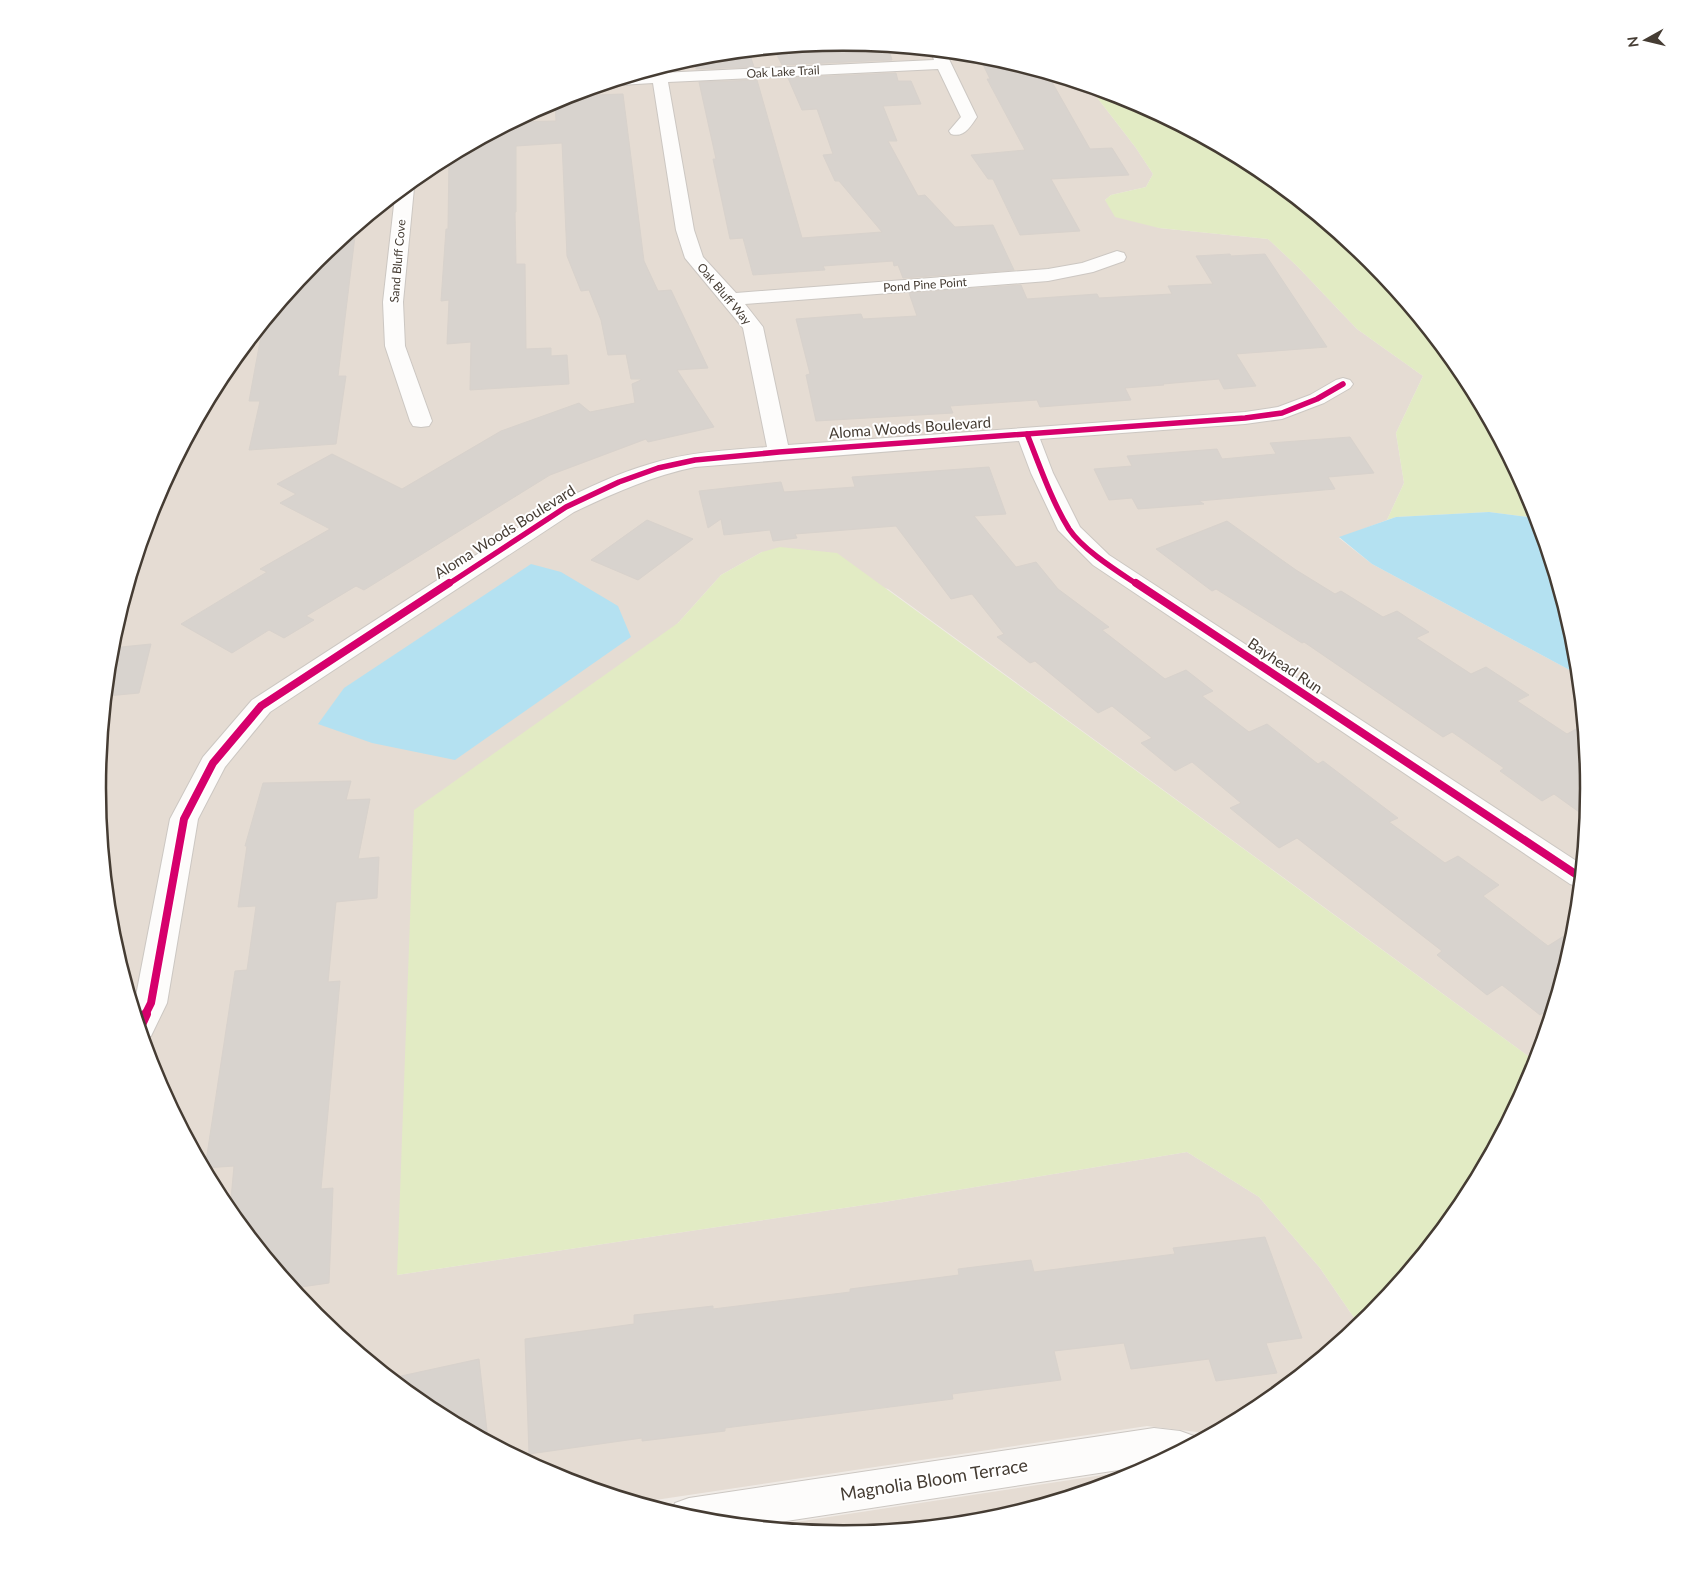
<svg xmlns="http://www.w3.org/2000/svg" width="1686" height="1576" font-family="Lato,sans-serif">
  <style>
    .residential { fill: #e5dcd3 }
    .green { fill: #e2ebc4 }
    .water { fill: #b4e1f1 }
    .building { fill: #d8d3ce; stroke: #d8d2cc }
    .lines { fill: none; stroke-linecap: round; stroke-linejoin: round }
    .street-casing { stroke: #ccc7c2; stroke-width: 2 }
    .street { fill: #fdfcfb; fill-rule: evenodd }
    .cycleway-far2-casing { stroke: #fff; stroke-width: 8 }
    .cycleway-far1-casing { stroke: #fff; stroke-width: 11 }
    .cycleway-casing { stroke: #fff; stroke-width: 13 }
    .cycleway-far2 { stroke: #d6006c; stroke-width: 5.5 }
    .cycleway-far1 { stroke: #d6006c; stroke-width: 8 }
    .cycleway { stroke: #d6006c; stroke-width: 10 }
    .labels { text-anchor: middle; stroke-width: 4; stroke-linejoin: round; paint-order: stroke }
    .far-street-label { font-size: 12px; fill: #453c33; stroke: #fff }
    .street-label { font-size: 15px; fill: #453c33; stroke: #fff }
    .near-street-label { font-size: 18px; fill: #453c33; stroke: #fff }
    .rim { fill: none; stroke: #453c33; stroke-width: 2.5 }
  </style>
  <rect width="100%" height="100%" fill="#f0ebe6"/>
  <g class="residential">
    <polygon points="843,43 989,57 1089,87 1136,148 1153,174 1146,187 1111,195 1105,200 1159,228 1268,239 1298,267 1357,329 1423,376 1396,433 1404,483 1387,520 1339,538 1372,564 1577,674 1588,788 1574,934 1535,1061 888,589 762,552 721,575 678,623 397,1275 884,1202 1187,1152 1259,1197 1320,1268 1359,1325 1257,1408 1206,1435 1197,1432 1147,1426 642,1502 557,1477 429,1408 316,1315 223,1202 154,1073 112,933 98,788 112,642 125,598 129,598 155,501 223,374 316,261 429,168 558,99 698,57"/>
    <polygon points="1142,1469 1128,1477 988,1519 843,1533 770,1526"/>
  </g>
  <g class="green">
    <polygon points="1089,87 1129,99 1257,168 1370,261 1463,374 1532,503 1536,518 1489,512 1396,517 1387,520 1404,483 1396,433 1423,376 1357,329 1298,267 1268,239 1159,228 1115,217 1105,200 1111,195 1146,187 1153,174 1136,148"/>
    <polygon points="780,547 837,553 1535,1061 1532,1074 1463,1202 1370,1315 1359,1325 1320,1268 1259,1197 1187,1152 884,1202 397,1275 414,810 678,623 721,575 762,552"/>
  </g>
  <g class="water">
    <polygon points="1489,512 1536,518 1574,643 1577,674 1372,564 1339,537 1396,517"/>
    <polygon points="531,564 561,572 618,606 631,637 455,760 372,743 318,724 344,688"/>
  </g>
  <g class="building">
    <polygon points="843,42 888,47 892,60 782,65 774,49"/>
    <polygon points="749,52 754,67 696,69 694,58"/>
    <polygon points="979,56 989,57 1048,75 1090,149 1112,148 1129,175 1051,179 1080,231 1020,235 993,179 988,179 971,155 1025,150 987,79 990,79"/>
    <polygon points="896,73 898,81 911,81 921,104 883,106 897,141 888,141 918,196 925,195 955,227 993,225 1014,270 903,278 898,265 894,266 893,261 823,266 825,270 753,275 743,238 730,239 713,159 716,159 699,82 757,80 802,238 882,232 839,181 835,181 823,155 833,154 817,109 802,110 788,78"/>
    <polygon points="623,94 644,261 658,291 671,290 708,368 677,370 714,427 648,442 646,439 550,475 364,590 356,586 306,616 314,620 284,638 269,630 232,653 181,624 267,572 260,569 330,529 280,503 296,494 277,484 332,454 402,489 501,431 579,403 590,412 635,403 632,384 641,380 641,379 631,379 626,354 608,355 601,320 589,290 581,291 567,256 562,143 516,146 516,212 515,212 516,264 525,264 526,349 551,348 551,356 567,355 569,384 470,390 471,342 447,344 449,300 441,301 446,229 448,229 449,157 515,122 556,121 555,101 558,99 567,96"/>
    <polygon points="356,228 338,376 346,376 336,444 249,450 260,401 249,401 263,325 316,261"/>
    <polygon points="1230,254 1231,256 1265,254 1327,347 1236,354 1256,386 1224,389 1219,379 1163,384 1164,385 1125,388 1131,400 1040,407 1037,400 950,406 953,413 816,421 806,375 810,374 796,319 861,314 863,319 917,316 909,293 1021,285 1027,299 1097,294 1099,298 1172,294 1168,286 1213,284 1196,256"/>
    <polygon points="1350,437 1374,473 1328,477 1335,489 1199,501 1204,504 1138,509 1132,498 1109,500 1094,469 1132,466 1127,456 1217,449 1222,459 1276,454 1270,443"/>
    <polygon points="989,467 1006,514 974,516 1016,567 1036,562 1058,589 1109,627 1102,630 1165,679 1186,670 1213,691 1202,696 1249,732 1267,724 1318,764 1323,761 1398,818 1389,822 1445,863 1458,856 1499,885 1483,896 1548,946 1575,929 1552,1008 1540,1015 1502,985 1487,995 1437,955 1442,951 1297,838 1279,848 1230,808 1241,803 1192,762 1175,771 1141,743 1152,738 1112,706 1098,713 1035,661 1030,663 997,637 1004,634 972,594 951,599 896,526 795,534 797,538 773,541 770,530 724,535 721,519 708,528 699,491 781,482 784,492 855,487 852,477"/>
    <polygon points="647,520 693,539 638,580 591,560"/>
    <polygon points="1227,521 1296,570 1335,594 1341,591 1383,617 1397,611 1429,632 1416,638 1471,674 1486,667 1529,695 1517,701 1567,734 1582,726 1588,788 1586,817 1554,794 1542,801 1500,771 1504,768 1452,732 1443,737 1304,642 1302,643 1216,589 1212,591 1156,549"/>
    <polygon points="151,644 139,693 107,696 111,648"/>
    <polygon points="351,781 346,800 370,799 358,859 379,857 377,898 336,902 328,982 340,981 321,1189 333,1188 329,1283 294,1288 230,1210 234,1166 205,1168 235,971 247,970 256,906 238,907 247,846 245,846 263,783"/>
    <polygon points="1265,1237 1302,1338 1266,1343 1277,1373 1216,1381 1209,1359 1131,1369 1124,1343 1054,1351 1061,1380 952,1394 953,1399 725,1428 725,1431 642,1441 642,1438 529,1454 525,1339 634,1324 634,1315 713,1306 713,1309 850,1292 850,1289 959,1275 958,1269 1031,1260 1034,1272 1175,1254 1173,1248"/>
    <polygon points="479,1359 488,1440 429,1408 392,1378"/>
  </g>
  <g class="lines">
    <g class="street-casing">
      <g id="street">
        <path d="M 931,51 L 946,53 L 977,117 C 970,127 964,138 951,134 L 949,131 L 961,117 L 938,69 L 668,82 L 694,230 L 703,257 L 736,293 L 1048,269 L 1082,263 L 1117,251 L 1124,253 L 1126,257 L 1124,261 L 1093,272 L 1048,281 L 745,304 L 763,327 L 788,445 L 1245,412 L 1278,407 L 1310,395 L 1336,380 L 1343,378 L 1350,380 L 1353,384 L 1350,388 L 1324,403 L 1282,419 L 1245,424 L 1040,439 L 1053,473 L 1080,527 L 1109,555 L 1581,864 L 1579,887 L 1570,884 L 1093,565 L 1058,530 L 1031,473 L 1019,441 L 695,467 C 652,476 614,493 574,512 L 270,712 L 225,767 L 198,819 L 167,1003 L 151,1036 L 144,1038 L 134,1006 L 170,819 L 203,757 L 252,700 L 558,502 C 588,488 618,473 650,464 C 687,452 728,450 767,447 L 743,328 L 685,258 L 676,230 L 653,83 L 620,85 L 614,82 L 640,74 L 934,60 Z"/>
        <polygon points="410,184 414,188 403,302 405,346 432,421 429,426 421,427 413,426 410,421 385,346 383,302 395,196"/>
        <polygon points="1154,1428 1180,1431 1194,1436 1196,1441 1151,1465 760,1525 697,1519 672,1511 675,1503 689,1498"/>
      </g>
    </g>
    <use href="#street" class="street"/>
    <g class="cycleway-far2-casing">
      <g id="cycleway-far2">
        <path d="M 1027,434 C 1039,464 1052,502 1069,529 C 1083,550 1117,571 1138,585"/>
        <polyline points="447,585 566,507 619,482 658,468 695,460 779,452 1245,418 1282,413 1317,399 1343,384"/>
      </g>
    </g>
    <g class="cycleway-far1-casing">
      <g id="cycleway-far1">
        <polyline points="1136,583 1580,877"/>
        <polyline points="145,1015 151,1003 184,819 213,763 261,706 449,583"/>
      </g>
    </g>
    <g class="cycleway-casing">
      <polyline id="cycleway" points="140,1027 146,1014"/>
    </g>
    <use href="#cycleway-far2" class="cycleway-far2"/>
    <use href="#cycleway-far1" class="cycleway-far1"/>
    <use href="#cycleway" class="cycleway"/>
  </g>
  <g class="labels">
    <g class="far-street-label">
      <text transform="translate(783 72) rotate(-3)" y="4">Oak Lake Trail</text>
      <text transform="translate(398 261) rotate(-85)" y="4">Sand Bluff Cove</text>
      <text transform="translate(925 285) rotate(-4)" y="4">Pond Pine Point</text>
      <text transform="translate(724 294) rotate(50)" y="4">Oak Bluff Way</text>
    </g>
    <g class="street-label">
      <text transform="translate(910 428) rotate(-4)" y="5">Aloma Woods Boulevard</text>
      <text transform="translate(505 532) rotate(-32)" y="5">Aloma Woods Boulevard</text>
      <text transform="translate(1285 666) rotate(34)" y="5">Bayhead Run</text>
    </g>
    <g class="near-street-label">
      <text transform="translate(934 1480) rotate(-9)" y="6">Magnolia Bloom Terrace</text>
    </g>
  </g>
  <path d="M0 0H1686V1576H0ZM106 788a737 737 0 1 1 1474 0a737 737 0 1 1-1474 0Z" fill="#fff" fill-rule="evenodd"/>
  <path class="rim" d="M106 788a737 737 0 1 1 1474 0a737 737 0 1 1-1474 0Z"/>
  <g transform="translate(1646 40) rotate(262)" stroke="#ffffff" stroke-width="4" paint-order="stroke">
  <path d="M0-4L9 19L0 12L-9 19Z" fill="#453c33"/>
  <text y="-8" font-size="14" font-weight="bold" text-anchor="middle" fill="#453c33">N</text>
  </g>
</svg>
